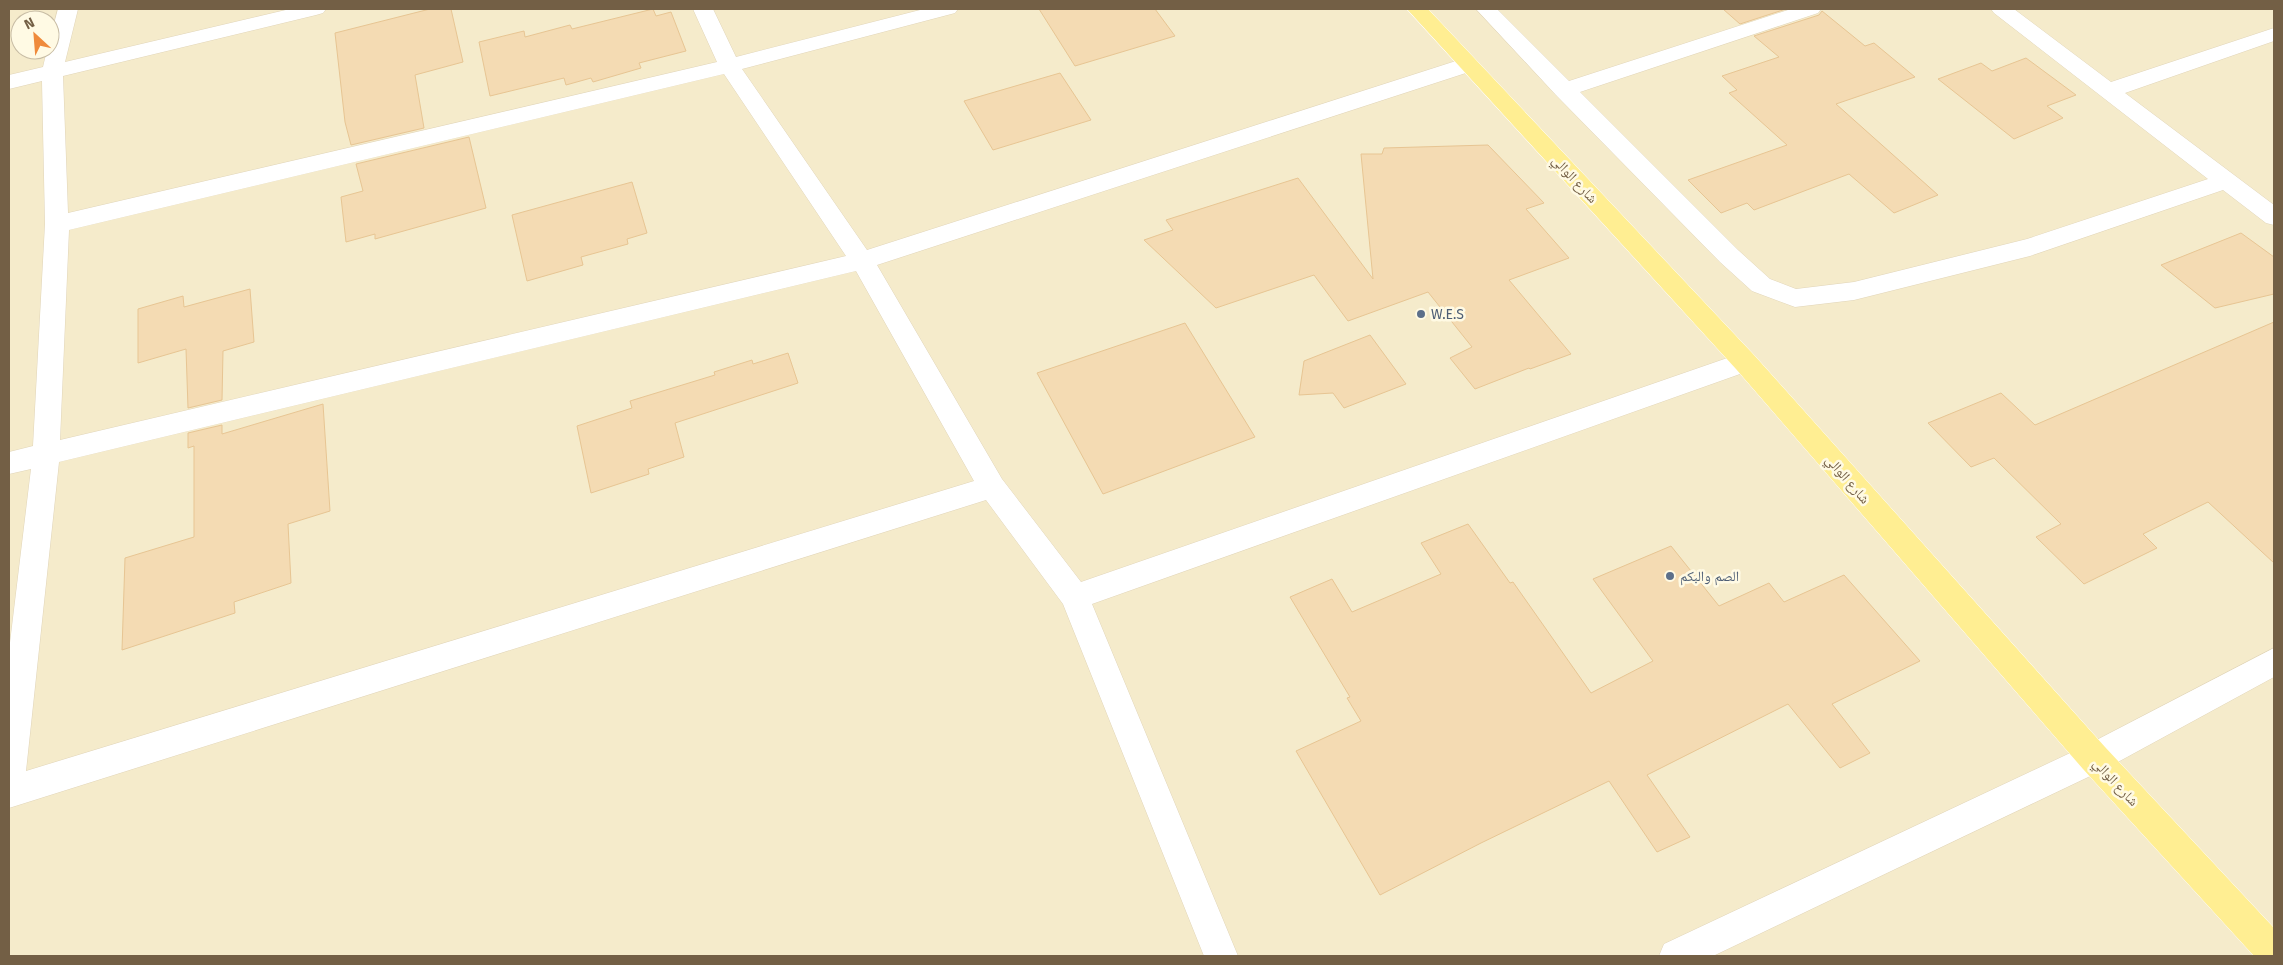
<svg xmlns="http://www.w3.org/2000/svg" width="2283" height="965" font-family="'Fira Sans','Noto Naskh Arabic',sans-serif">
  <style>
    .residential { fill: #f5ebcb; fill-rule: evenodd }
    .building { fill: #f4dbb3; stroke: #e7c593 }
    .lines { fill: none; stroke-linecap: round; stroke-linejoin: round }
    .minor-casing { stroke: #e1d5b9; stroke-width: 1 }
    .major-casing { stroke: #fff; stroke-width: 1 }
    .minor { fill: #fff; fill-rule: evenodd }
    .major { fill: #ffee92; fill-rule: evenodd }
    .service-dot { fill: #5c6f8a; stroke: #fffae4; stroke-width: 2 }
    .labels { text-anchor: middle; stroke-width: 5; stroke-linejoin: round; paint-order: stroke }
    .street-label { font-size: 14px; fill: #735f45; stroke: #fffae4 }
    .service-label { font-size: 14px; fill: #4e5e75; stroke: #fffae4; text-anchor: start }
  </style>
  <rect width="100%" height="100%" fill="#fdf8dd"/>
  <path class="residential" d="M 9,9 L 2274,9 L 2274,956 L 9,956 ZM 20,20 L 50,20 L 50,50 L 20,50 Z"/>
  <g class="building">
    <polygon points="430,9 451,9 463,62 415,75 424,128 351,145 345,122 335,33"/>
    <polygon points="653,9 656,16 671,12 686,51 639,63 641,68 593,82 591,78 566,85 564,78 490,96 479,42 524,31 525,37 570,25 572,29"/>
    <polygon points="1039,9 1155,9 1175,36 1075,66"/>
    <polygon points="1723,9 1786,9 1740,24"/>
    <polygon points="1822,11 1865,46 1874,43 1915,77 1836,104 1938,195 1894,213 1849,174 1754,210 1747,203 1721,213 1688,180 1787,145 1729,93 1737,90 1722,76 1779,57 1754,36 1819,15"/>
    <polygon points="2026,58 2076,95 2047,106 2063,118 2014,139 1938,79 1981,63 1992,71"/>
    <polygon points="1060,73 1091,120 993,150 964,101"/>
    <polygon points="469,137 486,208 375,239 375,234 346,242 341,197 363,191 356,164"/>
    <polygon points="1488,145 1544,203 1526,209 1569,258 1509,280 1571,354 1530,369 1529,368 1475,389 1450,358 1472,347 1428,292 1348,321 1314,275 1216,308 1144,240 1173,230 1166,220 1298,178 1373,279 1361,154 1382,154 1384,148"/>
    <polygon points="632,182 647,233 627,239 628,244 581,257 583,265 527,281 512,215"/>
    <polygon points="2241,233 2274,257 2274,294 2215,308 2161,265"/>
    <polygon points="250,289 254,342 223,351 222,400 188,408 186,349 138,363 138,309 183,296 184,307"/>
    <polygon points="2274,322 2274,563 2208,502 2143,534 2157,548 2084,584 2036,537 2061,524 1994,458 1971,467 1928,423 2001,393 2035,425"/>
    <polygon points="1185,323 1255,437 1103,494 1037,373"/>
    <polygon points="1370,335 1406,384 1344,408 1333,393 1299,395 1304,361"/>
    <polygon points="788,353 798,383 675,423 684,457 648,469 649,474 591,493 577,426 632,408 630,401 715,375 714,372 752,360 753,364"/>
    <polygon points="323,404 330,511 288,524 291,583 234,602 235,613 122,650 125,558 194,537 194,446 188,448 188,433 222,425 222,434"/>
    <polygon points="1468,524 1510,583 1513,582 1591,693 1653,661 1593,579 1671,546 1719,606 1769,583 1784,602 1844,575 1920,661 1832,704 1870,753 1840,768 1788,704 1647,775 1690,837 1657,852 1609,781 1481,843 1380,895 1296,751 1361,721 1347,698 1350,697 1290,597 1332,579 1352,612 1441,574 1421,543"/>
  </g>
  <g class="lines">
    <g class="minor-casing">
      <g id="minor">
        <path d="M 58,9 L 78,9 L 65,62 L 290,9 L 326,9 L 323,13 L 316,15 L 63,76 L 68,213 L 717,62 L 693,9 L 713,9 L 736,57 L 924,9 L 958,9 L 955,13 L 742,69 L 867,250 L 1459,60 L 1467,58 L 1475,60 L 1478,65 L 1475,70 L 877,265 L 1002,479 L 1081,582 L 1736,355 L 1745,352 L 1754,355 L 1758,362 L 1754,369 L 1092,604 L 1238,956 L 1204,956 L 1063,604 L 986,500 L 9,808 L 9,651 L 31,469 L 9,474 L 9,452 L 33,446 L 45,224 L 42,81 L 9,89 L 9,75 L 43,67 L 47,50 L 50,50 L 50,39 ZM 724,74 L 846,256 L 60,440 L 69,230 ZM 856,271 L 974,481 L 26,771 L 59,462 Z"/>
        <polygon points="1476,9 1497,9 1569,81 1791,9 1821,9 1818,13 1580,92 1738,250 1770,279 1796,289 1854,282 2027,239 2208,179 1994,13 1991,9 2014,9 2111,82 2274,28 2274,41 2125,93 2274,205 2274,225 2266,223 2223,190 2030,256 1854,300 1795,307 1752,291 1720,262 1556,95"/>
        <polygon points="2274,648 2274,677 2105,769 1713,956 1659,956 1664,944 2083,747"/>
      </g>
    </g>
    <g class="major-casing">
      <polygon id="major" points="1407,9 1428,9 1754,355 2105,747 2274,928 2274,956 2254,956 2083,769 1736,369"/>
    </g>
    <use href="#minor" class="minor"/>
    <use href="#major" class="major"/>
  </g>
  <g class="service-dot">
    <circle cx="1421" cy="314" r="5"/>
    <circle cx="1670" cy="576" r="5"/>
  </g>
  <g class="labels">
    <g class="street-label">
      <text transform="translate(1575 179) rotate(47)" y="5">شارع الوالي</text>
      <text transform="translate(1848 479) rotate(49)" y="5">شارع الوالي</text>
      <text transform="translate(2116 782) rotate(47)" y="5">شارع الوالي</text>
    </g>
    <g class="service-label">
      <text x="1431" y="319">W.E.S</text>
      <text x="1680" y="581">الصم والبكم</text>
    </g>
  </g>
  <rect width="2283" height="965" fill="none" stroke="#735f45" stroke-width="20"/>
  <g transform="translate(35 35) rotate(334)"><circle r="24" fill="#fffae4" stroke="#c7bca4"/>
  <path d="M0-4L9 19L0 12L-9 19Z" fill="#ef8a3b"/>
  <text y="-8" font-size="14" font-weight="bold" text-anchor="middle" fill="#735f45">N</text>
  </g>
</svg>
